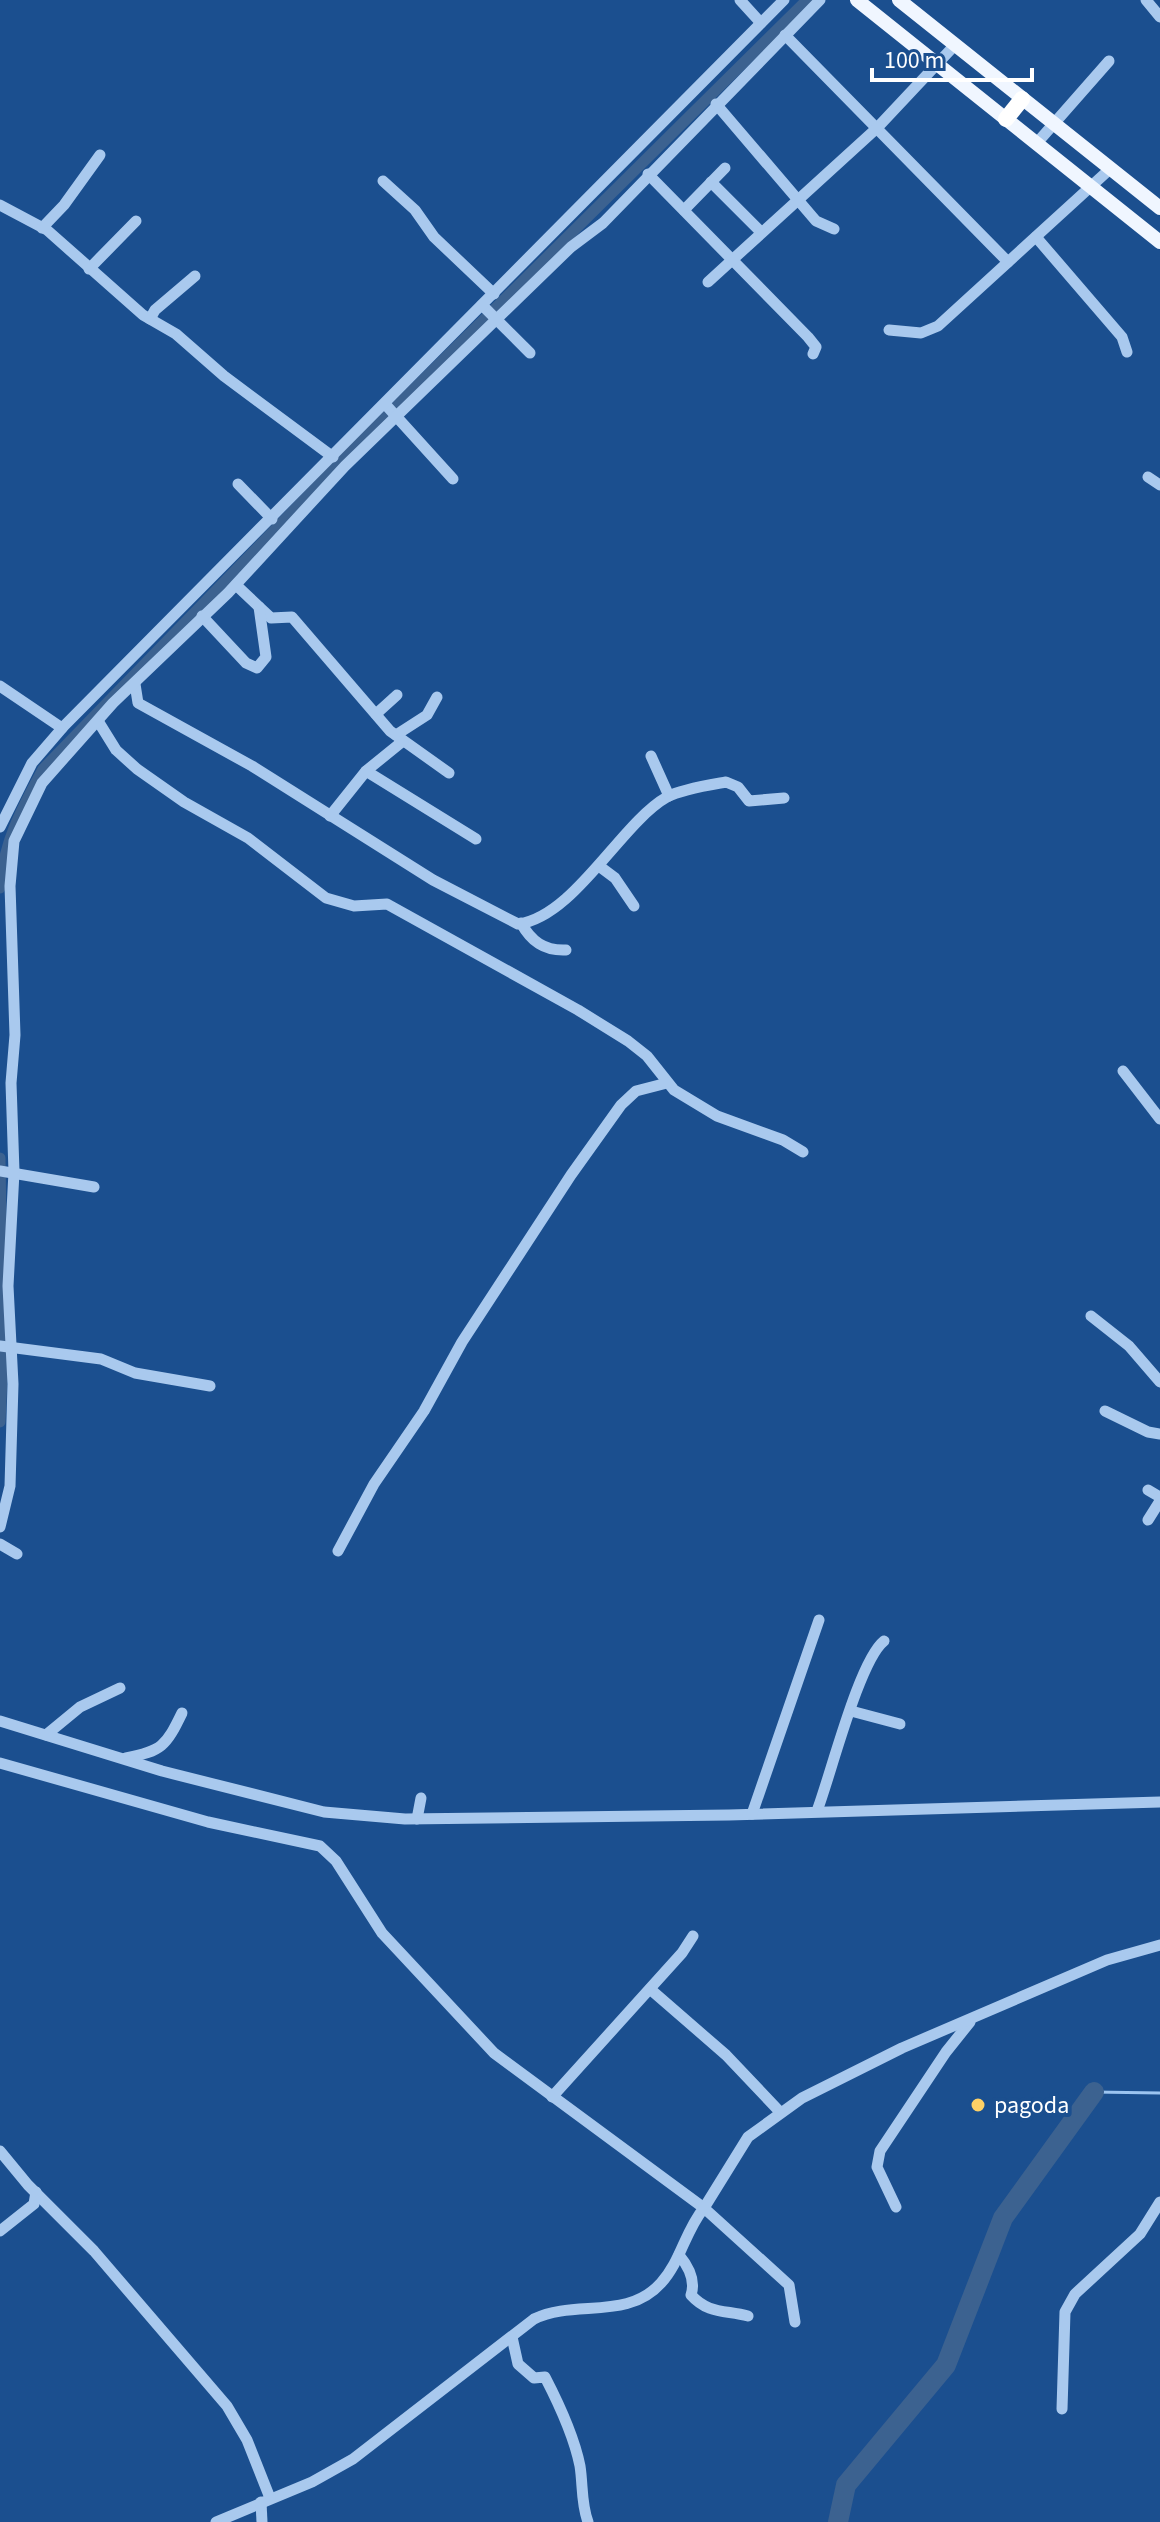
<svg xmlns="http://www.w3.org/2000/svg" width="1160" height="2522" font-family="'Source Sans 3',sans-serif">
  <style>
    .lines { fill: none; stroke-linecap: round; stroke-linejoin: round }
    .stream { stroke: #9cc4f0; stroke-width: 3 }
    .canal { stroke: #3c6290; stroke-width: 11 }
    .river { stroke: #3c6290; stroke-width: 20 }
    .minor { stroke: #a9c9ee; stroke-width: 11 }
    .major { stroke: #f0f6ff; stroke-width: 14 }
    .highway { stroke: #fff; stroke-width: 16 }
    .poi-dot { fill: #ffd166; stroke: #1b4f8f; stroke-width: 3 }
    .labels { text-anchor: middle; stroke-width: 8; stroke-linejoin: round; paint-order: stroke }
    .poi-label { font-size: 24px; fill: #fff; stroke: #1b4f8f; text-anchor: start }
  </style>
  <rect width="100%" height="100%" fill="#1b4f8f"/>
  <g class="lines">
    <polyline class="stream" points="1094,2092 1160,2093"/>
    <g class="canal">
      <path d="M 0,888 C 3,843 22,808 43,769 L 352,450 L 807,0"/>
      <polyline points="0,1158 3,1358 0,1422"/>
    </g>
    <polyline class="river" points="838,2522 846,2485 946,2365 1003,2218 1094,2092"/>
    <g class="minor">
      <polyline points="740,0 761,23"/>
      <polyline points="1146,0 1160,17"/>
      <polyline points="785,35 1008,262"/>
      <polyline points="716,104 816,221 834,229"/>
      <polyline points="1036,144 1109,61"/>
      <polyline points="648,174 808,337 816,347 813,354"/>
      <polyline points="383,181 415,210 434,237 494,294"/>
      <polyline points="711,182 761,232"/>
      <polyline points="0,205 47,230 143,315 176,334 224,376 333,457"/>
      <polyline points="684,210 725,168"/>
      <polyline points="42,228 64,205 100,155"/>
      <polyline points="1036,237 1122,337 1127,352"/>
      <polyline points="89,269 136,221"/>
      <polyline points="708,282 877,128 954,46"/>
      <polyline points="482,305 530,353"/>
      <polyline points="150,319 155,310 195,276"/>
      <polyline points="889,330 921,333 938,326 1110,169"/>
      <polyline points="385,404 453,479"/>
      <polyline points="1148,477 1160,485"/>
      <polyline points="238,484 272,519"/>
      <polyline points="236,585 271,618 292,617 390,731 449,773"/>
      <polyline points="202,616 246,663 257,668 266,657 259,607"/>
      <path d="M 135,684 L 138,703 L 252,766 L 433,880 L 518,924 C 574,917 621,823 667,797 C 682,789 709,785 726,782 L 738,787 L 749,801 L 784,798"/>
      <polyline points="0,686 62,728"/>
      <polyline points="376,714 397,695"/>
      <polyline points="98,721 116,750 137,769 184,802 248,838 326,898 354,906 387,904 578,1010 628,1041 647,1056 674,1090 717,1116 783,1140 803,1152"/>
      <polyline points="396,735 427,715 437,697"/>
      <polyline points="651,756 669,796"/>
      <polyline points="366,771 476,839"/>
      <polyline points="330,816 366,771 403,741"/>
      <polyline points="0,827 32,763 64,726 784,0"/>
      <polyline points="599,866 615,878 634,906"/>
      <path d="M 521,923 C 531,941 544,951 566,950"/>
      <polyline points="1123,1071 1160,1119"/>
      <polyline points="0,1171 94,1187"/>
      <polyline points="1091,1316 1129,1346 1160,1382"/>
      <polyline points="0,1346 101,1359 135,1373 210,1386"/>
      <polyline points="1105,1411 1148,1432 1160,1434"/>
      <polyline points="1148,1490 1160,1497"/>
      <polyline points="1148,1520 1160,1501"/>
      <polyline points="0,1527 10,1486 13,1384 8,1286 14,1172 11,1083 15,1035 10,886 14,841 42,783 113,703 228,593 345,466 571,247 603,223 820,0"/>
      <polyline points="0,1544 17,1554"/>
      <polyline points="338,1551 374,1484 424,1411 462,1342 571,1175 621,1105 636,1091 667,1083"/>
      <polyline points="851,1711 900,1724"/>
      <polyline points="0,1721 162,1771 324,1812 405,1819 729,1815 1160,1802"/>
      <polyline points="46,1735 80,1707 120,1688"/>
      <path d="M 126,1758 C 162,1751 166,1746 182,1713"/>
      <path d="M 0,1763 L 208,1822 L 320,1846 L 336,1861 L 382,1933 L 494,2053 L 704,2208 C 685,2231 681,2261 661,2283 C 627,2321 575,2299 534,2319 L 353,2459 L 312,2482 L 216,2522"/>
      <path d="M 817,1811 C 831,1774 859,1661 884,1641"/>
      <polyline points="752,1814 819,1620"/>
      <polyline points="417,1819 421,1798"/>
      <polyline points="650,1989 726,2055 780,2112"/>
      <polyline points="552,2097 682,1953 693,1936"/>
      <polyline points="0,2151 28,2185 94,2251 227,2406 247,2440 270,2498"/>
      <polyline points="896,2207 877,2167 880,2151 946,2052 970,2022"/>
      <polyline points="0,2231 34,2204 36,2192"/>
      <path d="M 679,2255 C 689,2267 696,2280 691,2295 C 708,2314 725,2310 748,2316"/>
      <polyline points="795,2322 789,2285 704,2208 748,2137 802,2098 902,2048 1107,1960 1160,1945"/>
      <path d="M 512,2337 L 518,2364 L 534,2378 L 545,2377 C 559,2404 574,2436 580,2466 C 583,2485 581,2503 588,2522"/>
      <polyline points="1062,2409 1065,2312 1075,2294 1140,2234 1160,2202"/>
      <polyline points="261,2502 262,2522"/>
    </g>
    <g class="major">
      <polyline points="857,0 1160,242"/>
      <polyline points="899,0 1160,208"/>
    </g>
    <polyline class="highway" points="1006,119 1022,99"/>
  </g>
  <circle class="poi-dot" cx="978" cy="2105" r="8"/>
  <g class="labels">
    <g class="poi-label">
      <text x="994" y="2113">pagoda</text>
    </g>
  </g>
  <path d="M872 68v12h160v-12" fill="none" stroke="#ffffff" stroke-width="4"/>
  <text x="884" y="68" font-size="24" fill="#ffffff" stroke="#1b4f8f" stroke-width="6" paint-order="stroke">100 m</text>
</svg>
